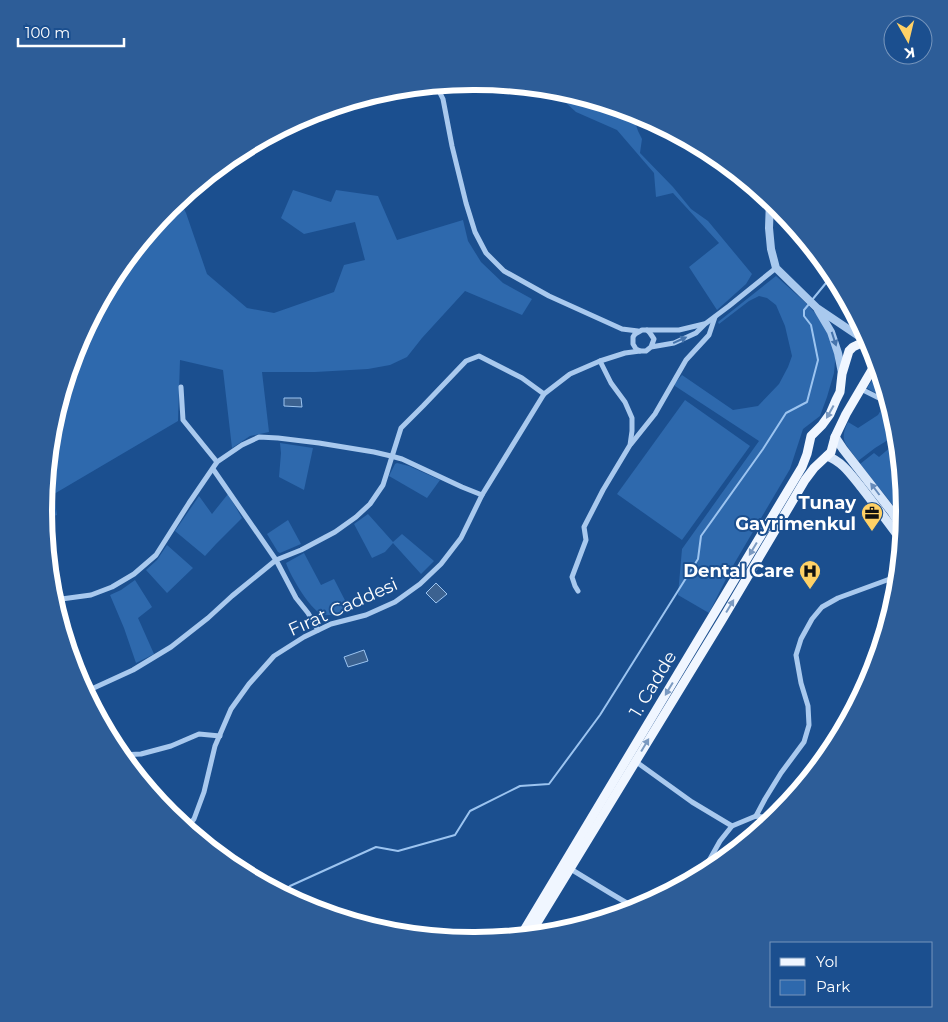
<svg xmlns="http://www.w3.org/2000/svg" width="948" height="1022" font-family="Montserrat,sans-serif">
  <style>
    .green { fill: #2e69ad }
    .water { fill: #3c6290; stroke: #9cc4f0 }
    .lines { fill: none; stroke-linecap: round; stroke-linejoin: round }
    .stream { stroke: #9cc4f0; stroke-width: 2 }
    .minor { stroke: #a9c9ee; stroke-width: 5 }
    .tertiary { stroke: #a9c9ee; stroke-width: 8 }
    .secondary { stroke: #d6e6fa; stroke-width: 9 }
    .primary { stroke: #f0f6ff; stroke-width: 9 }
    .oneway { fill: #4674ac }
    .oneway2 { fill: #7b9ac1 }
    .oneway3 { fill: #668bba }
    .labels { text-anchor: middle; stroke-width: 4; stroke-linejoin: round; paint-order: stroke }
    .poi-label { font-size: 18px; font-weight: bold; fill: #fff; stroke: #1b4f8f; text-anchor: end }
    .street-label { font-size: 18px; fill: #fff; stroke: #1b4f8f }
    .rim { fill: none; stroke: #fff; stroke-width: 6 }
  </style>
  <rect width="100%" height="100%" fill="#1b4f8f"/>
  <g class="green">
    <polygon points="550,88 558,89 637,113 633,116 638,131 642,139 640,153 673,187 691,209 708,221 752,274 746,284 717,310 689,267 719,243 673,193 656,197 654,173 617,130 576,112"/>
    <polygon points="293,190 331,202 336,190 378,196 397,240 463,220 468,241 481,262 503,283 532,299 522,315 465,291 422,338 407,357 390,365 368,369 315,372 262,372 269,432 250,436 232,448 223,370 180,360 178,421 54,494 57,515 45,519 44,511 52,427 77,346 116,272 170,207 179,199 186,213 207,274 247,308 274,313 334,292 344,265 365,260 355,222 304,234 281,218"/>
    <polygon points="776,276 806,303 824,323 836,350 834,373 827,397 820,416 803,429 790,469 731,569 709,613 678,595 682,549 759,441 675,386 675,383 682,375 733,410 758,406 779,384 788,367 792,356 785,326 776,305 767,298 759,296 749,301 719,324 718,322"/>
    <polygon points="879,370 888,400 867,388"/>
    <polygon points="685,400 750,446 682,540 617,494"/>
    <path d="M 884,405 L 890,407 L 896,427 L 904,511 L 904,519 L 860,464 L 874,453 L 879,457 L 892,446 L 888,440 L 875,448 L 858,461 C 847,444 838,442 848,422 L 858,428 L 878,415 Z"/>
    <polygon points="280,443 313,448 304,490 279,477 281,453"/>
    <polygon points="397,463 409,466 440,480 427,498 389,476 395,464"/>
    <polygon points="228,494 242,518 216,544 205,556 175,531 199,496 212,514"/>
    <polygon points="368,514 393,542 402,534 434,561 421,574 393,543 385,552 372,558 354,524"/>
    <polygon points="288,520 301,544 280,553 278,552 267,534"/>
    <polygon points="167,545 193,568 167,593 146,570 157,560"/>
    <path d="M 304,553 L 321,585 L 334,579 L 350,610 C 342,613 331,617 322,614 C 310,610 290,575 286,563 Z"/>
    <polygon points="135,580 152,607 138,618 154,654 136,663 124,628 110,595 121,590"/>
  </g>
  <g class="water">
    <polygon points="284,398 301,398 302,407 284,406"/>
    <polygon points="436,583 447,594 436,603 426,593"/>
    <polygon points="364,650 368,661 348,667 344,657"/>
  </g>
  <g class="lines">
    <g class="stream">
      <polyline points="812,300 826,283 834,276"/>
      <polyline points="281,893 290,886 376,847 398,851 455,835 470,811 520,786 549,784 600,715 698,559 701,536 763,449 786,413 807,402 818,360 811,325 804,316 804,310 809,304"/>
    </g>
    <g class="minor">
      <polyline points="436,85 443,99 452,146 466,203 475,232 486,253 504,271 549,296 622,329 638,331"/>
      <polyline points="647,330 679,330 704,324"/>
      <polyline points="651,347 654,339 650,333 647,330 642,330 635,334 633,337 633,344 636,349 640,351 646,351 651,347 674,343 696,333 705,324 729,306 776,268"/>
      <polyline points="181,387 183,420 217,462"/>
      <polyline points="861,389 889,403"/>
      <polyline points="631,444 655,414 686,360 709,335 715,317"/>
      <polyline points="213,469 276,560 296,598 308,613 318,630"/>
      <polyline points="578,591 575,586 572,577 586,540 584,527 603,490 630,445 632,431 632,418 625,402 611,383 600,361"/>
      <polyline points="54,600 91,595 112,587 134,574 156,555 189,503 217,462 242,445 259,437 278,438 319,443 374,452 391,456 402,459 462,487 482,495"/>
      <polyline points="59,600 65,637"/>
      <polyline points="85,692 133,670 171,647 208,618 232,596 276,560 301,550 335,532 356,517 370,504 383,485 401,428 423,406 466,361 479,356 522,378 544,394"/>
      <polyline points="120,755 141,754 171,746 199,734 220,736"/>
      <polyline points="635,761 692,802 732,826"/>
      <polyline points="756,816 765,799 781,773 804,742 809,725 808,706 801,683 796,655 801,639 812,619 822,607 838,598 898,576"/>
      <polyline points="756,816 762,817 770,822"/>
      <polyline points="186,828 194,819 204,792 215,746 231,709 249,684 274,656 304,637 331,624 366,615 395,602 420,584 441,564 461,538 482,495 544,394 570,374 600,361 625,353 640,351"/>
      <polyline points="569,868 610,893 637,909"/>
      <polyline points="701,875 720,841 732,826 756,816"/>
    </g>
    <g class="tertiary">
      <polyline points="770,200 769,228 771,249 776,268 817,308 866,341"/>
      <polyline points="818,310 831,332 838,353 842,373"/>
    </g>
    <g class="secondary">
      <polyline points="835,437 843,449 892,512 902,529"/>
      <path d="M 827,456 C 843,462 851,475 861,487 C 875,505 888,522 901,540"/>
    </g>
    <g class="primary">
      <polyline points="529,936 722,620 805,480 814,468 831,452 835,437 846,414 876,363"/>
      <polyline points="520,937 802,467 807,454 811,436 822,425 830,414 836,400 840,392 842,374 849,351 853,347 868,340"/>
    </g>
  </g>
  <defs><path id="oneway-solid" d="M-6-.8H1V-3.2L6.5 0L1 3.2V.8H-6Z" transform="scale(1.25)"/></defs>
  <g class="oneway">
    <use href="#oneway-solid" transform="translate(834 339) rotate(72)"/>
    <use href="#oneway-solid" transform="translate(680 340) rotate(-24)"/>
  </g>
  <g class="oneway2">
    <use href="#oneway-solid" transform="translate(830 412) rotate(119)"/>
    <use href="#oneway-solid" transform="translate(753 549) rotate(121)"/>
    <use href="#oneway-solid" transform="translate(730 606) rotate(-59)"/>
    <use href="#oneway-solid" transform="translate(669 689) rotate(121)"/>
    <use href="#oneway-solid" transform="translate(645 745) rotate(-59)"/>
  </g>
  <use class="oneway3" href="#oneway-solid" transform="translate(875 489) rotate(-127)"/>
  <defs>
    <g id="office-pin" transform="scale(1.125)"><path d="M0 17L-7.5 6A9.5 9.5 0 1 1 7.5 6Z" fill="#ffd166" stroke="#1b4f8f"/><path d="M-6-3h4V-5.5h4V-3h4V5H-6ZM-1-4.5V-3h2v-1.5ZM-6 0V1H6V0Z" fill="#111"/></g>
    <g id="hospital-pin" transform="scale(1.125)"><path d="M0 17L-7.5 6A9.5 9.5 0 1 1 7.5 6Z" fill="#ffd166" stroke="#1b4f8f"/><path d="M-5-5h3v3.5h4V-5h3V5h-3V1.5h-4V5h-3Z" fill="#111"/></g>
  </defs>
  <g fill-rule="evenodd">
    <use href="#office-pin" x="872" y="513"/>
    <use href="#hospital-pin" x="810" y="571"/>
  </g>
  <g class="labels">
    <g class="poi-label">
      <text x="856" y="509">Tunay<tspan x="856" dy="21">Gayrimenkul</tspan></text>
      <text x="794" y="577">Dental Care</text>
    </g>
    <g class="street-label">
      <text transform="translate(343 607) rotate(-24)" y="6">Fırat Caddesi</text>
      <text transform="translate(653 684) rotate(-59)" y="6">1. Cadde</text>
    </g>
  </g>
  <path d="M0 0H948V1022H0ZM473 90H475A421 421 0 0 1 896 511V511A421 421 0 0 1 475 932H473A421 421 0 0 1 52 511V511A421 421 0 0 1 473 90Z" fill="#2d5d98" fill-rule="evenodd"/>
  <path class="rim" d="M473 90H475A421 421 0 0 1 896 511V511A421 421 0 0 1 475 932H473A421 421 0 0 1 52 511V511A421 421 0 0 1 473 90Z"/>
  <rect x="770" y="942" width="162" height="65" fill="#1b4f8f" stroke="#7695bc"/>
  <rect x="780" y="958" width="25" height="8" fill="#f0f6ff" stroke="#7695bc"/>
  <text x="816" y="967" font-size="15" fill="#ffffff">Yol</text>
  <rect x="780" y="980" width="25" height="15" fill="#2e69ad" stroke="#7695bc"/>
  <text x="816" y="992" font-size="15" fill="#ffffff">Park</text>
  <g transform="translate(908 40) rotate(172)"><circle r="24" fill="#1b4f8f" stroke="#7695bc"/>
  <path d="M0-4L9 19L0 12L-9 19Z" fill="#ffd166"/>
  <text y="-8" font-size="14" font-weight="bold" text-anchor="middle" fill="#ffffff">K</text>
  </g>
  <path d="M18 38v8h106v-8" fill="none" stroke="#ffffff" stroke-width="2.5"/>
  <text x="25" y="38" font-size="15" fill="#ffffff" stroke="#1b4f8f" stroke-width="4" paint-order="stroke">100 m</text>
</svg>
